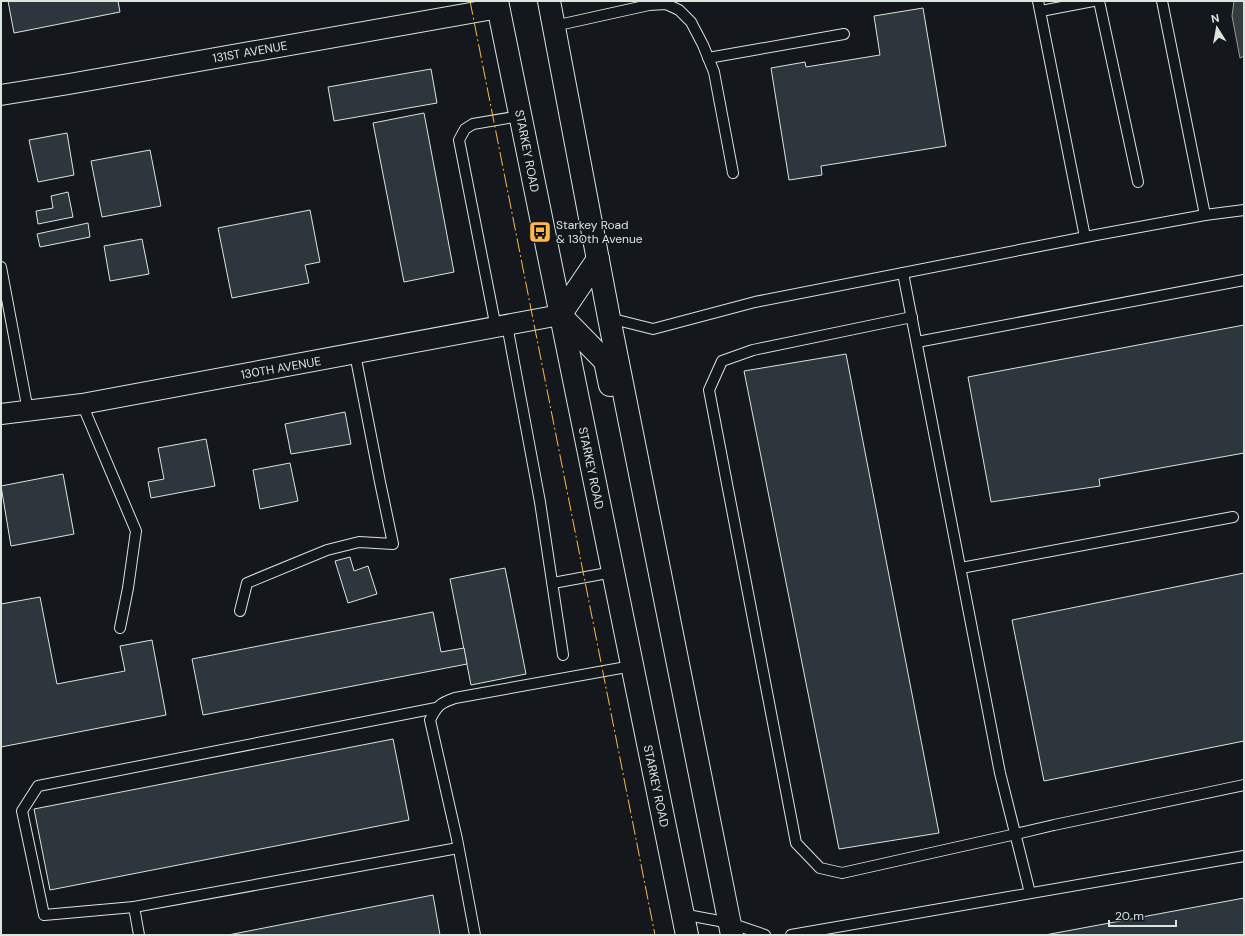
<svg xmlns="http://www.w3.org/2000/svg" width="1245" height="936" font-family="'DM Sans',sans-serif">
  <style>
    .water { fill: #363b3e; stroke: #939e99 }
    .building { fill: #2c363c; stroke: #d8e6dc }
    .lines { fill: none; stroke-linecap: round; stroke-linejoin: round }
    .service-casing { stroke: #d8e6dc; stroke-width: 12 }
    .minor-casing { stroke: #d8e6dc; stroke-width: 22 }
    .secondary-casing { stroke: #d8e6dc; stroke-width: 24 }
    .service { stroke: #14181c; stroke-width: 10 }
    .minor { stroke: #14181c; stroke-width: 20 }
    .secondary { stroke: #14181c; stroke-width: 22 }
    .power { stroke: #ffb74d; stroke-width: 1; stroke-dasharray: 14 3 2 3; stroke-linecap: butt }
    .labels { text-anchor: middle; stroke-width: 3; stroke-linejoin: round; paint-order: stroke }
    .street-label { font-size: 12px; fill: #d8e6dc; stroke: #14181c }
    .poi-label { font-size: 12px; fill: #d8e6dc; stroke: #14181c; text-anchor: start }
  </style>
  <rect width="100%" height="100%" fill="#14181c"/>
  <polygon class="water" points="1234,1 1244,1 1244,56 1240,58 1232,16"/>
  <g class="building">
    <polygon points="8,1 118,1 120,12 14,33"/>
    <polygon points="923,8 946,146 821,166 822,175 789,180 771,68 805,62 806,67 880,55 874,16"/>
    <polygon points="431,69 437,103 334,121 328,87"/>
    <polygon points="424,113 454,272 404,282 373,123"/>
    <polygon points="67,133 74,175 38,182 29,140"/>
    <polygon points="150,150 161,206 102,217 91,161"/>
    <polygon points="68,192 73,217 38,224 36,211 53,208 51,196"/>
    <polygon points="310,210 320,262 305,265 309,283 232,298 218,228"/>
    <polygon points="88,223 90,237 40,247 37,234"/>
    <polygon points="142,239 149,274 110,281 104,246"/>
    <polygon points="1244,325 1244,453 1099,479 1100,486 991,502 968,377"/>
    <polygon points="846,354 939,833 839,849 744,371"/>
    <polygon points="345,412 351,444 291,454 285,424"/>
    <polygon points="206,439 215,486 151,498 148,482 164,479 158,448"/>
    <polygon points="290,463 298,501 260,509 253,470"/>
    <polygon points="63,474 74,534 11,546 1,486"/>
    <polygon points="350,557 354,571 368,566 377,594 348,603 335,561"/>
    <polygon points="505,568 526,674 471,685 450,579"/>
    <polygon points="1244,573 1244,741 1044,781 1012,620"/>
    <polygon points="40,597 57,684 125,671 120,646 152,640 166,715 1,747 1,604"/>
    <polygon points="433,612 441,652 464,648 467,664 203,715 192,659"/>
    <polygon points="393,739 409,820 50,890 34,809"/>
    <polygon points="433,895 440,935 228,935"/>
    <polygon points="1244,898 1244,935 1045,935"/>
  </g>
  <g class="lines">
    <g class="service-casing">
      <g id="service">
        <polyline points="1038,1 1085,237"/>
        <polyline points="1099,1 1138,182"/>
        <polyline points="1162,1 1205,215"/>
        <polyline points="1041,11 1093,1"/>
        <polyline points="554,26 649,5 666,4 679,10 691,22 703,45 714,72 733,173"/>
        <polyline points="708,58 844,34"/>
        <polyline points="1,267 28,411"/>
        <polyline points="903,273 1000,773 1030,893"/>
        <polyline points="912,317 753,350 722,361 709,390 796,843 820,868 842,873 1016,834 1054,825 1244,785"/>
        <polyline points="609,318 653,329 755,302 1096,235 1205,215 1244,210"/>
        <polyline points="507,325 540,502 563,655"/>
        <polyline points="496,328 459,140 465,129 473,124 520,116"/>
        <polyline points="917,342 1244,280"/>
        <polyline points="82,404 136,531 128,588 120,628"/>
        <polyline points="961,568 1233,517"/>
        <polyline points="553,583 613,572"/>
        <polyline points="240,611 247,583 327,550 359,542 393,544 380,482 355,354"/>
        <polyline points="134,907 44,915 22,811 38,786 436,708"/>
        <polyline points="682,914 730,923 765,935"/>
        <polyline points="139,935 134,907 458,848"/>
        <path d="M 475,935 L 457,839 L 430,720 C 437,706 440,703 455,698 L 632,666"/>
        <polyline points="791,935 1244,856"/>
      </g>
    </g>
    <g class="minor-casing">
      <g id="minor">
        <polyline points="1,95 69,84 499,8"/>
        <polyline points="1,414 82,404 560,315"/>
      </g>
    </g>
    <g class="secondary-casing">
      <g id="secondary">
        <polyline points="497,1 687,935"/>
        <polyline points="549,1 609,318 732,935"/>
        <polyline points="560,315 605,361 610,385"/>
        <polyline points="560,315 598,259"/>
      </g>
    </g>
    <use href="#service" class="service"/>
    <use href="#minor" class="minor"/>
    <use href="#secondary" class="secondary"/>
    <polyline class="power" points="470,1 655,935"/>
  </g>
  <defs>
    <g id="bus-square" transform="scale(1.15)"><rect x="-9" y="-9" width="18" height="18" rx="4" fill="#ffb74d" stroke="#14181c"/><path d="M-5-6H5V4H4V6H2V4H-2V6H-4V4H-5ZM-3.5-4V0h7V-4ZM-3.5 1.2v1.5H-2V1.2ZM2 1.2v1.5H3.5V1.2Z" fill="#111"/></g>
  </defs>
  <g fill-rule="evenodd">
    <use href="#bus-square" x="540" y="232"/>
  </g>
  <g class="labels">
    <g class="street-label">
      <text transform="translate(250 52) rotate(-10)" y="4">131ST AVENUE</text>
      <text transform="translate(527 151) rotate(79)" y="4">STARKEY ROAD</text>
      <text transform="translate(281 368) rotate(-10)" y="4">130TH AVENUE</text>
      <text transform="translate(591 468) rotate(78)" y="4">STARKEY ROAD</text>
      <text transform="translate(656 786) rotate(78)" y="4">STARKEY ROAD</text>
    </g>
    <g class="poi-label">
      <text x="556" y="229">Starkey Road<tspan x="556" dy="14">&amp; 130th Avenue</tspan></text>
    </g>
  </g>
  <rect width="1245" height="936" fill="none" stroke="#d8e6dc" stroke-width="4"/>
  <g transform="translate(1217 28) rotate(349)" stroke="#14181c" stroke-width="3" paint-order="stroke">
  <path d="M0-3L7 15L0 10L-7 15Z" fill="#d8e6dc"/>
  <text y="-6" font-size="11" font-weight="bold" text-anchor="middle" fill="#d8e6dc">N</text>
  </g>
  <path d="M1109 920v6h67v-6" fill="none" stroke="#d8e6dc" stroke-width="2"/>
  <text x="1115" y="920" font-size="12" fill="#d8e6dc" stroke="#14181c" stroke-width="3" paint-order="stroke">20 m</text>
</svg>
